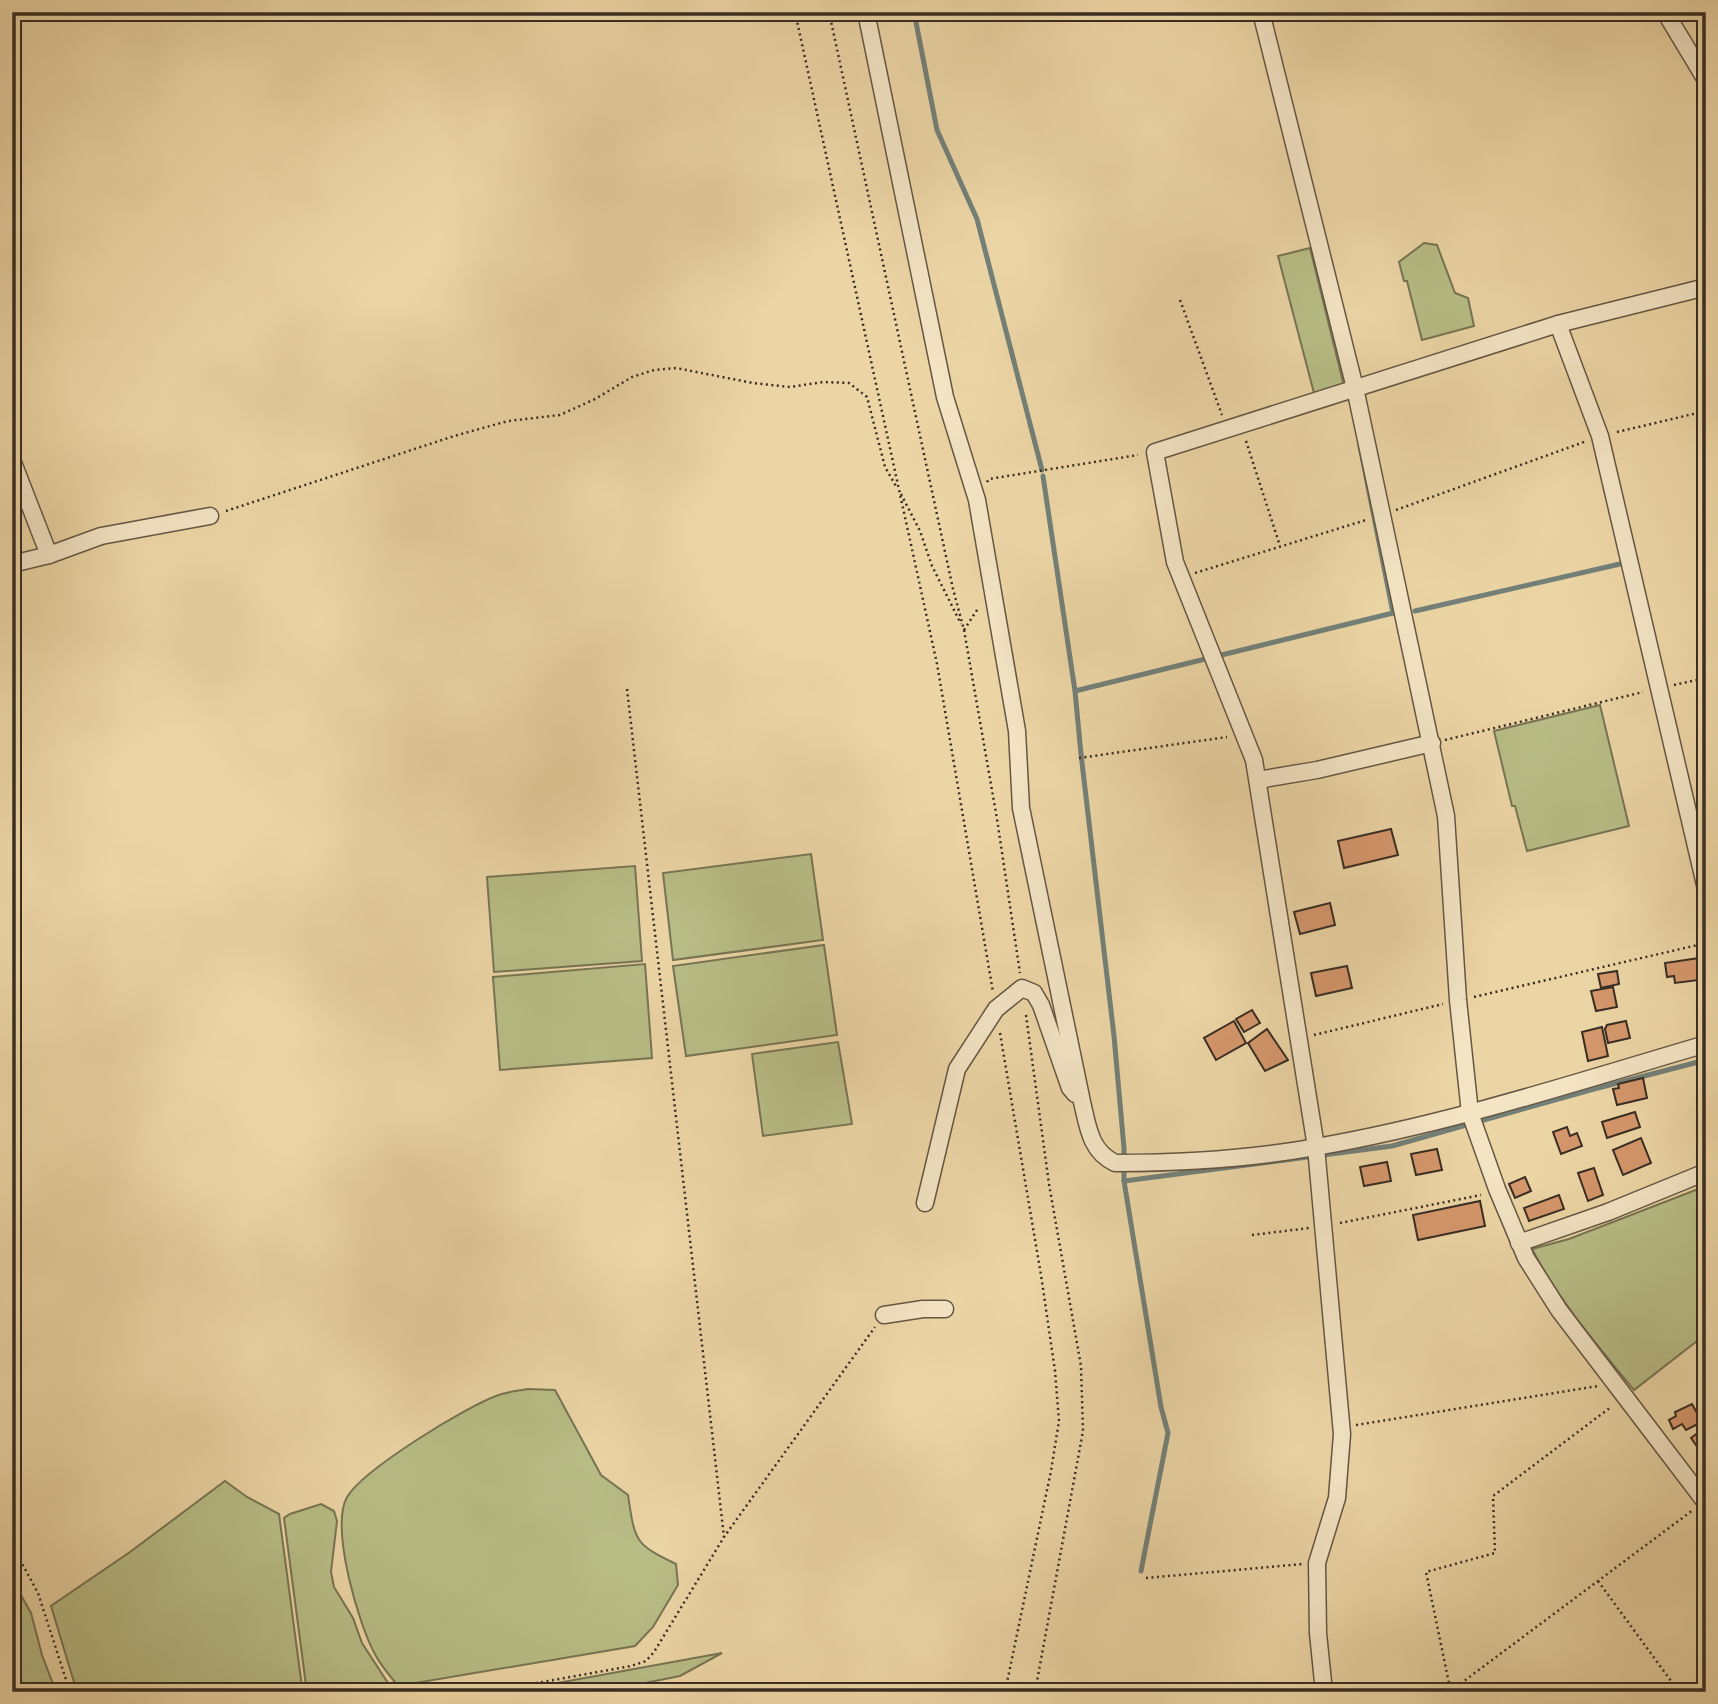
<svg xmlns="http://www.w3.org/2000/svg" width="1718" height="1704" font-family="'Sorts Mill Goudy',serif">
  <style>
    .green { fill: #b8bd86; stroke: #787554; stroke-width: 2 }
    .lines { fill: none; stroke-linecap: round; stroke-linejoin: round }
    .stream { stroke: #738078; stroke-width: 5 }
    .building { fill: #d5976c; stroke: #382d23; stroke-width: 2 }
    .minor-casing { stroke: #655744; stroke-width: 19 }
    .path { stroke: #382d23; stroke-width: 2.5; stroke-dasharray: 2 3.5; stroke-linecap: butt }
    .minor { stroke: #f3e4c4; stroke-width: 16 }
  </style>
  <rect width="100%" height="100%" fill="#ecd5a5"/>
  <filter id="stains"><feTurbulence type="fractalNoise" baseFrequency=".00286" numOctaves="4"/><feColorMatrix values="0 0 0 0 .2 0 0 0 0 .09 0 0 0 0 .02 0 0 0 .5 -.17"/></filter>
  <radialGradient id="worn" r=".72"><stop offset=".6" stop-color="#630" stop-opacity="0"/><stop offset="1" stop-color="#630" stop-opacity=".3"/></radialGradient>
  <g class="green">
    <polygon points="1424,243 1437,245 1455,293 1468,298 1474,326 1422,340 1407,281 1404,281 1399,262"/>
    <polygon points="1310,248 1344,386 1314,393 1278,256"/>
    <polygon points="1600,705 1629,826 1527,851 1515,806 1512,806 1494,731"/>
    <polygon points="811,854 823,940 673,960 663,873"/>
    <polygon points="635,866 642,961 494,972 487,877"/>
    <polygon points="824,945 837,1035 686,1056 673,966"/>
    <polygon points="645,964 652,1058 500,1070 493,977"/>
    <polygon points="838,1042 852,1124 763,1136 752,1054"/>
    <path d="M 1706,1186 L 1706,1334 L 1634,1390 C 1597,1345 1559,1301 1532,1249 L 1569,1239 Z"/>
    <path d="M 528,1389 L 555,1390 L 601,1475 L 628,1495 C 635,1541 634,1544 676,1564 L 678,1585 L 653,1627 L 635,1646 L 398,1686 C 391,1677 382,1667 376,1656 C 359,1627 330,1528 347,1497 C 364,1469 464,1408 496,1396 C 506,1392 517,1391 528,1389 Z"/>
    <polygon points="225,1481 247,1497 279,1514 302,1687 300,1692 77,1692 51,1606 130,1552"/>
    <polygon points="321,1504 334,1511 337,1521 331,1572 334,1587 353,1618 362,1643 388,1683 407,1692 305,1692 306,1685 284,1518 290,1514"/>
    <polygon points="12,1579 31,1613 42,1655 56,1692 12,1692"/>
    <polygon points="722,1653 680,1676 600,1692 508,1692"/>
  </g>
  <g class="lines">
    <g class="stream">
      <polyline points="914,12 937,130 977,219 1042,470"/>
      <polyline points="1043,476 1075,691 1081,754 1114,1036 1124,1148 1124,1181 1161,1407 1168,1433 1141,1571"/>
      <polyline points="1415,611 1620,564"/>
      <polyline points="1075,691 1393,613 1360,446"/>
      <polyline points="1124,1181 1392,1146 1594,1089 1706,1060"/>
    </g>
  </g>
  <g class="building">
    <polygon points="1391,829 1398,855 1344,868 1338,841"/>
    <polygon points="1330,903 1335,925 1300,934 1294,912"/>
    <polygon points="1706,957 1705,975 1698,976 1699,980 1675,983 1674,976 1667,977 1665,963"/>
    <polygon points="1347,966 1352,988 1316,996 1311,973"/>
    <polygon points="1617,971 1619,984 1601,988 1598,974"/>
    <polygon points="1613,987 1617,1007 1596,1011 1591,991"/>
    <polygon points="1252,1010 1260,1023 1244,1032 1236,1019"/>
    <polygon points="1234,1021 1246,1043 1216,1060 1204,1038"/>
    <polygon points="1626,1021 1630,1038 1608,1043 1605,1029 1607,1025"/>
    <polygon points="1602,1027 1608,1056 1588,1061 1582,1032"/>
    <polygon points="1267,1029 1288,1060 1265,1071 1248,1043"/>
    <polygon points="1643,1078 1647,1098 1617,1105 1613,1089 1619,1088 1618,1084"/>
    <polygon points="1635,1112 1640,1127 1607,1138 1602,1122"/>
    <polygon points="1567,1127 1570,1136 1577,1133 1582,1146 1561,1154 1553,1132"/>
    <polygon points="1641,1138 1651,1163 1623,1175 1613,1150"/>
    <polygon points="1437,1149 1442,1170 1416,1175 1411,1154"/>
    <polygon points="1387,1162 1391,1181 1364,1186 1360,1167"/>
    <polygon points="1594,1168 1603,1195 1588,1201 1578,1173"/>
    <polygon points="1525,1177 1531,1191 1515,1198 1509,1184"/>
    <polygon points="1559,1195 1564,1209 1529,1221 1524,1208"/>
    <polygon points="1480,1201 1485,1226 1418,1240 1413,1215"/>
    <polygon points="1692,1404 1702,1422 1686,1430 1682,1424 1673,1429 1669,1420 1676,1416 1675,1412"/>
    <polygon points="1706,1427 1706,1453 1703,1455 1691,1438"/>
  </g>
  <g class="lines">
    <g class="minor-casing">
      <g id="minor">
        <path d="M 866,12 L 945,397 L 977,500 L 1017,731 L 1021,808 L 1082,1102 C 1088,1127 1090,1151 1115,1163 C 1183,1163 1250,1159 1316,1147 C 1449,1124 1577,1082 1706,1044"/>
        <polyline points="1261,12 1355,388 1446,816 1458,1000 1470,1113 1497,1189 1526,1258 1559,1310 1706,1503"/>
        <polyline points="1665,12 1706,80"/>
        <polyline points="1558,324 1600,436 1706,889"/>
        <polyline points="12,460 49,555"/>
        <polyline points="12,564 49,555 101,536 210,516"/>
        <polyline points="1258,780 1317,770 1432,743"/>
        <polyline points="925,1203 957,1069 996,1009 1022,988 1034,993 1041,1005 1070,1088 1075,1094"/>
        <polyline points="1519,1243 1608,1212 1706,1172"/>
        <polyline points="884,1315 923,1309 945,1309"/>
        <polyline points="1324,1692 1318,1633 1317,1563 1337,1498 1342,1434 1316,1147 1254,760 1175,562 1155,452 1558,324 1706,287"/>
      </g>
    </g>
    <g class="path">
      <polyline points="795,12 937,664 993,992"/>
      <polyline points="829,12 953,589 964,630 997,819 1020,973"/>
      <polyline points="1180,300 1222,415"/>
      <polyline points="1617,432 1706,411"/>
      <polyline points="1246,441 1280,546"/>
      <polyline points="987,482 989,479 1138,455"/>
      <polyline points="901,494 920,531 932,566 961,624"/>
      <polyline points="1396,510 1584,442"/>
      <polyline points="226,511 454,436 508,421 560,415 595,399 632,377 654,370 676,368 753,383 790,387 823,382 849,383 867,397 885,467 897,488"/>
      <polyline points="1195,573 1366,520"/>
      <polyline points="964,630 979,607"/>
      <polyline points="1674,685 1706,678"/>
      <polyline points="627,689 724,1537"/>
      <polyline points="1445,740 1643,692"/>
      <polyline points="1079,758 1227,737"/>
      <polyline points="1474,997 1706,943"/>
      <polyline points="1026,1015 1049,1184 1081,1366 1083,1431 1035,1692"/>
      <polyline points="1000,1033 1041,1275 1055,1371 1059,1421 1051,1471 1005,1692"/>
      <polyline points="1314,1035 1443,1004"/>
      <polyline points="1340,1223 1481,1195"/>
      <polyline points="1252,1235 1309,1228"/>
      <polyline points="1356,1425 1598,1386"/>
      <polyline points="12,1545 38,1593 70,1692"/>
      <polyline points="1146,1578 1303,1564"/>
      <polyline points="1598,1581 1674,1685"/>
      <polyline points="1450,1688 1426,1572 1495,1553 1493,1496 1611,1407"/>
      <polyline points="487,1692 631,1666 646,1661 654,1652 724,1537 875,1327"/>
      <polyline points="1429,1692 1456,1687 1693,1510"/>
    </g>
    <use href="#minor" class="minor"/>
  </g>
  <rect width="1718" height="1704" fill="none" stroke="#ecd5a5" stroke-width="42"/>
  <rect x="14" y="14" width="1690" height="1676" fill="none" stroke="#382d23" stroke-width="3.5"/>
  <rect x="21" y="21" width="1676" height="1662" fill="none" stroke="#382d23" stroke-width="2"/>
  <rect width="100%" height="100%" filter="url(#stains)"/>
  <rect width="100%" height="100%" fill="url(#worn)"/>
</svg>
